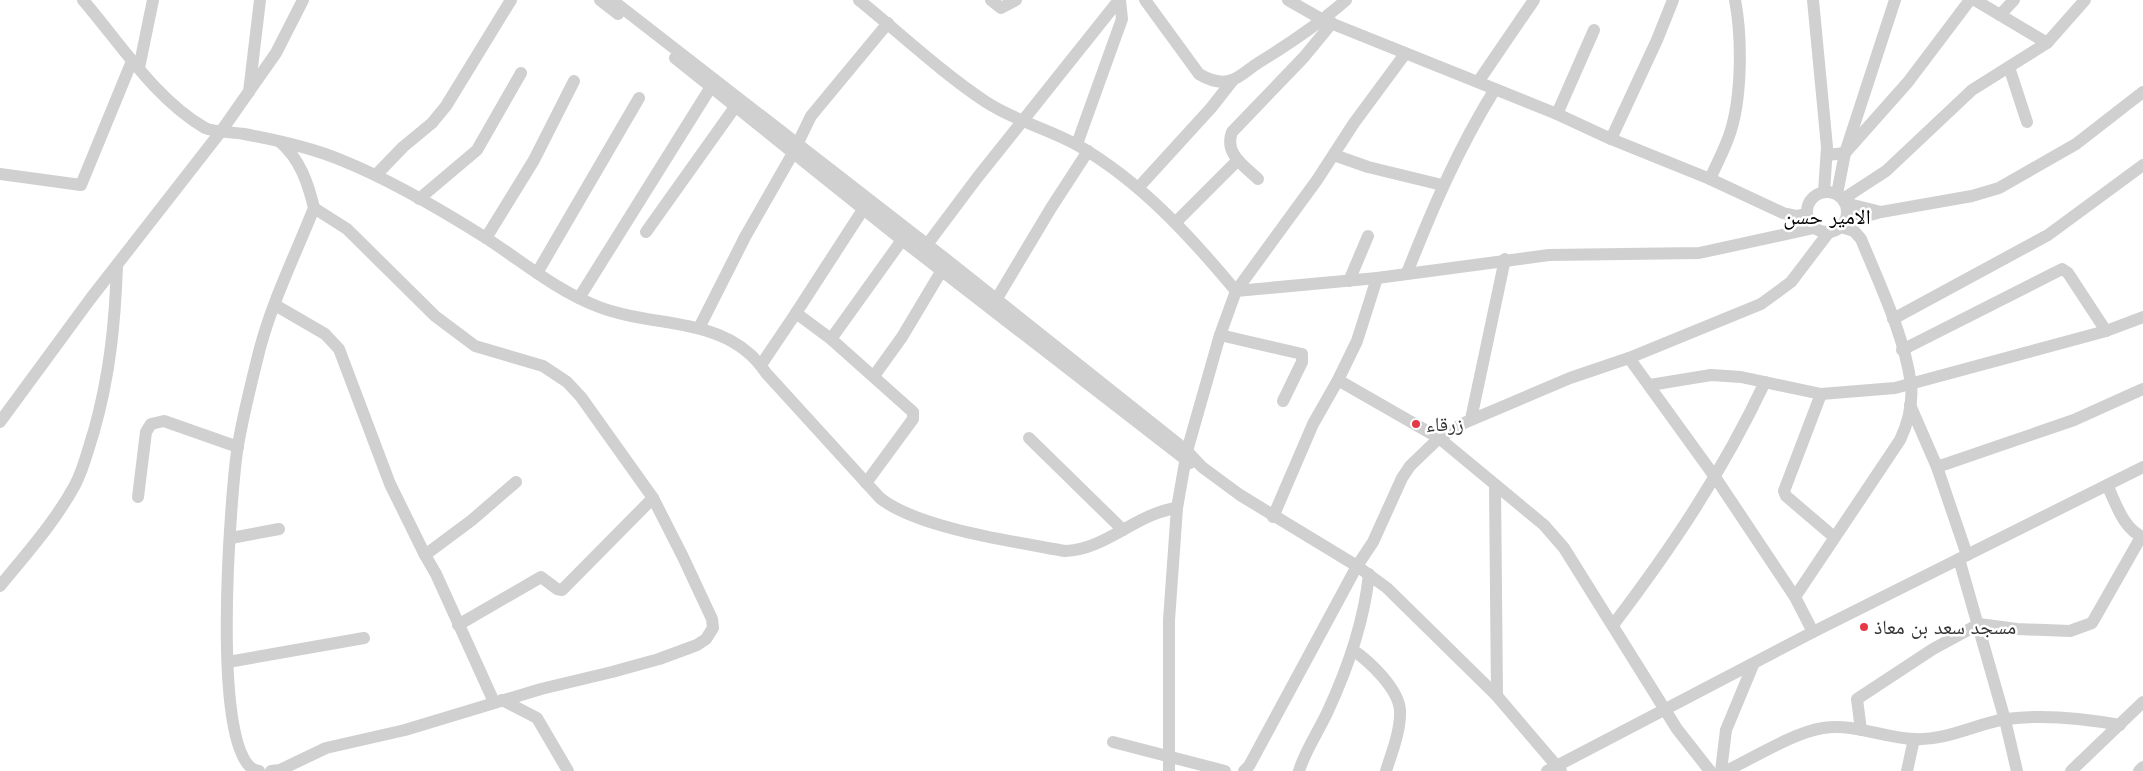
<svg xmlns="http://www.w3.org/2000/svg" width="2143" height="771" font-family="Jost,'Noto Naskh Arabic',sans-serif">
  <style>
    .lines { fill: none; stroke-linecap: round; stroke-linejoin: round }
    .minor { stroke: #d0d0d0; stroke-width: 12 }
    .poi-dot { fill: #e63946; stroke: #fff; stroke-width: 2 }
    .labels { text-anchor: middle; stroke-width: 5; stroke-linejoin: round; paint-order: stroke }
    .poi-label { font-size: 20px; fill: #333; stroke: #fff; text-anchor: start }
    .neighbourhood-label { font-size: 21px; fill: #000; stroke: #fff }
  </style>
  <rect width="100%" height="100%" fill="#fff"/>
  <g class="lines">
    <g class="minor">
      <path d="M 83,0 C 120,43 155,99 205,128 C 213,132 233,132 244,134 C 277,140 310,147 341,160 C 391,180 440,209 486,238 C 523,262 557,291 599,307 C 656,329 728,315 766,373 L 880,498 C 917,528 1016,542 1065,551 C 1105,550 1137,513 1177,508"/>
      <polyline points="600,0 618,14"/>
      <polyline points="612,0 947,260 1187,451 1202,467 1240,495 1357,566 1387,588 1497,696 1561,771"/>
      <path d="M 859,0 C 901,34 941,72 986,102 C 1015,121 1049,129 1079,146 C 1141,182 1190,236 1236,291"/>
      <polyline points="991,0 1001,8 1016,0"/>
      <path d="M 1145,0 L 1199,74 C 1209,80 1221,84 1232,80 C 1241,77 1250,68 1258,63 C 1289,44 1319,24 1346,0"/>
      <polyline points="1288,0 1323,20 1557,114 1611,139 1710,179 1783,213 1797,216 1807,214"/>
      <polyline points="1813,0 1827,147 1824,192"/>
      <polyline points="1975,0 2047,43"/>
      <polyline points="2000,15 2014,0"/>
      <polyline points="675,58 902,240 1190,463"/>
      <polyline points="2009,67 2027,122"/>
      <polyline points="139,68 153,0"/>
      <polyline points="1478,82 1534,0"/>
      <polyline points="249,92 260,0"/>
      <polyline points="1557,114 1594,30"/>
      <polyline points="1611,139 1657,40 1673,0"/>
      <polyline points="1077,144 1122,19 1120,0"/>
      <polyline points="1334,155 1368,167 1442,185"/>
      <polyline points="1827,155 1845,153 1908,82 1970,0"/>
      <polyline points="0,174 81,185 132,61"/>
      <polyline points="376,175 403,147 432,123 446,106 511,0"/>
      <path d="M 1258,179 C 1243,165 1224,153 1232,132 L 1304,57 L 1332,23"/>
      <path d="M 1710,179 C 1717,163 1726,147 1731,130 C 1742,94 1742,36 1735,0"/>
      <polyline points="1138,188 1211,108 1233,80"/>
      <circle cx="1827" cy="212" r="20"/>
      <polyline points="1837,194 1845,153 1895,0"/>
      <polyline points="419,199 477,150 521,73"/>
      <polyline points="1843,199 1886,171 1972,90 2047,43 2085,0"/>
      <polyline points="1845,203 1881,212"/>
      <polyline points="864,208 796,313 831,339 913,412 913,419 866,483"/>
      <polyline points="1176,222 1238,160"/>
      <polyline points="1845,222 1881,212 1972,196 1999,188 2076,144 2143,92"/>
      <polyline points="646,232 735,107"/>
      <polyline points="486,238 534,160 574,81"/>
      <polyline points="923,250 977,178 1119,0"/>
      <polyline points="537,273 639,98"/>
      <path d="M 1407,273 C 1433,207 1458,149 1495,89"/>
      <polyline points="1377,278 1357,341 1338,380 1439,438 1544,525 1564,548 1677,729 1710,771"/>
      <polyline points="1349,281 1368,236"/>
      <polyline points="1236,291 1377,278 1549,255 1699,253 1814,228"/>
      <polyline points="579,298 714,82"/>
      <polyline points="996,300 1051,208 1088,151"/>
      <polyline points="275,305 325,334 339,349 390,484 425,555"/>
      <polyline points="1893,319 2048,235 2143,165"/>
      <polyline points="699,328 745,237 793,153 811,116 888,23"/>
      <polyline points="1220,335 1302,354 1302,362 1283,401"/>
      <polyline points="831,339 902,240"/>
      <polyline points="1902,350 2062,269 2068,273 2106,331"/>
      <polyline points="1629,358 1715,477 1795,597 1813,632"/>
      <polyline points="761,365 796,313"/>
      <polyline points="874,376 902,337 942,270"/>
      <polyline points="1650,385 1711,375 1741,377 1821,394 1895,388 2106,331 2143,317"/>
      <polyline points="1821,394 1784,491 1786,496 1834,537"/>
      <polyline points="1910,405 1937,467"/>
      <polyline points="1471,419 1505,259"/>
      <polyline points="0,422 91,298 222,130 276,53 303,0"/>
      <polyline points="1029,438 1123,530"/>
      <polyline points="1495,485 1497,696"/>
      <path d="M 2107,485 C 2116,503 2123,529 2143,537"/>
      <polyline points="138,497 146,432 151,424 164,421 238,447"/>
      <polyline points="1273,517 1313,424 1338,380"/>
      <polyline points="231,538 279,529"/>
      <polyline points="1967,555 1937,467 2074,420 2143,389"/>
      <polyline points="1959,559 2005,720 2017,771"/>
      <path d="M 0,586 C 26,554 55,522 75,485 C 84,468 88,449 94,431 C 110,374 115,323 117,265"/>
      <path d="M 1795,597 L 1900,440 C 1908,423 1913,404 1911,384 C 1904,335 1880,285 1861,239 L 1854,231 L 1841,227"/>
      <polyline points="458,625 541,577 557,589 562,590 653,498"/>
      <path d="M 1613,625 C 1673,546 1723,471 1765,382"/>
      <path d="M 1353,650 C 1370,662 1398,688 1400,710 C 1401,730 1392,752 1386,771"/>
      <polyline points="228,662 364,638"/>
      <polyline points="502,700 537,718 568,771"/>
      <polyline points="494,702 436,574 425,555 472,520 516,482"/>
      <polyline points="1861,730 1857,699 1933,649 1979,624 2017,629 2070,631 2092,623 2141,537"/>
      <polyline points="1113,742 1225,771"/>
      <path d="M 259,771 C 208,767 231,487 238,445 C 243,417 250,388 257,360 C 269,308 294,258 314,208 C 308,183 300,159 280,142"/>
      <polyline points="271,771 280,770 326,748 405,730 541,689 612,672 659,659 697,645 706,639 713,628 712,619 683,557 653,498 581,397 567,382 543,366 475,346 435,316 347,229 314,208"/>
      <polyline points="1169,771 1169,620 1177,508 1187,451 1220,335 1236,291 1317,180 1354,123 1405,54"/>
      <polyline points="1244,771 1249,766 1357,566 1373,542 1402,478 1410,466 1439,438 1464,423 1570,378 1629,358 1761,304 1791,282 1829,232"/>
      <path d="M 1299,771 C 1305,751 1318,732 1327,713 C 1348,668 1364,623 1369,574"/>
      <polyline points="1547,771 1813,632 2143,467"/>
      <polyline points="1721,771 1726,730 1753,665"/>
      <path d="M 1726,771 C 1753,758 1795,732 1823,728 C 1854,723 1884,738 1914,739 C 1946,741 1975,724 2006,719 C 2044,714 2082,718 2120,725"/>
      <polyline points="1907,771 1914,739"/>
      <polyline points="2071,771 2143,702"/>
      <polyline points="2139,771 2143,767"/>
    </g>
  </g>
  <g class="poi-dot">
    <circle cx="1416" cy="424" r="5"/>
    <circle cx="1864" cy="627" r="5"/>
  </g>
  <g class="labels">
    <g class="poi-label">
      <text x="1426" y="431">زرقاء</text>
      <text x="1874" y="634">مسجد سعد بن معاذ</text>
    </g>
    <g class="neighbourhood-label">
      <text x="1827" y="224">الامير حسن</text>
    </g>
  </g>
</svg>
